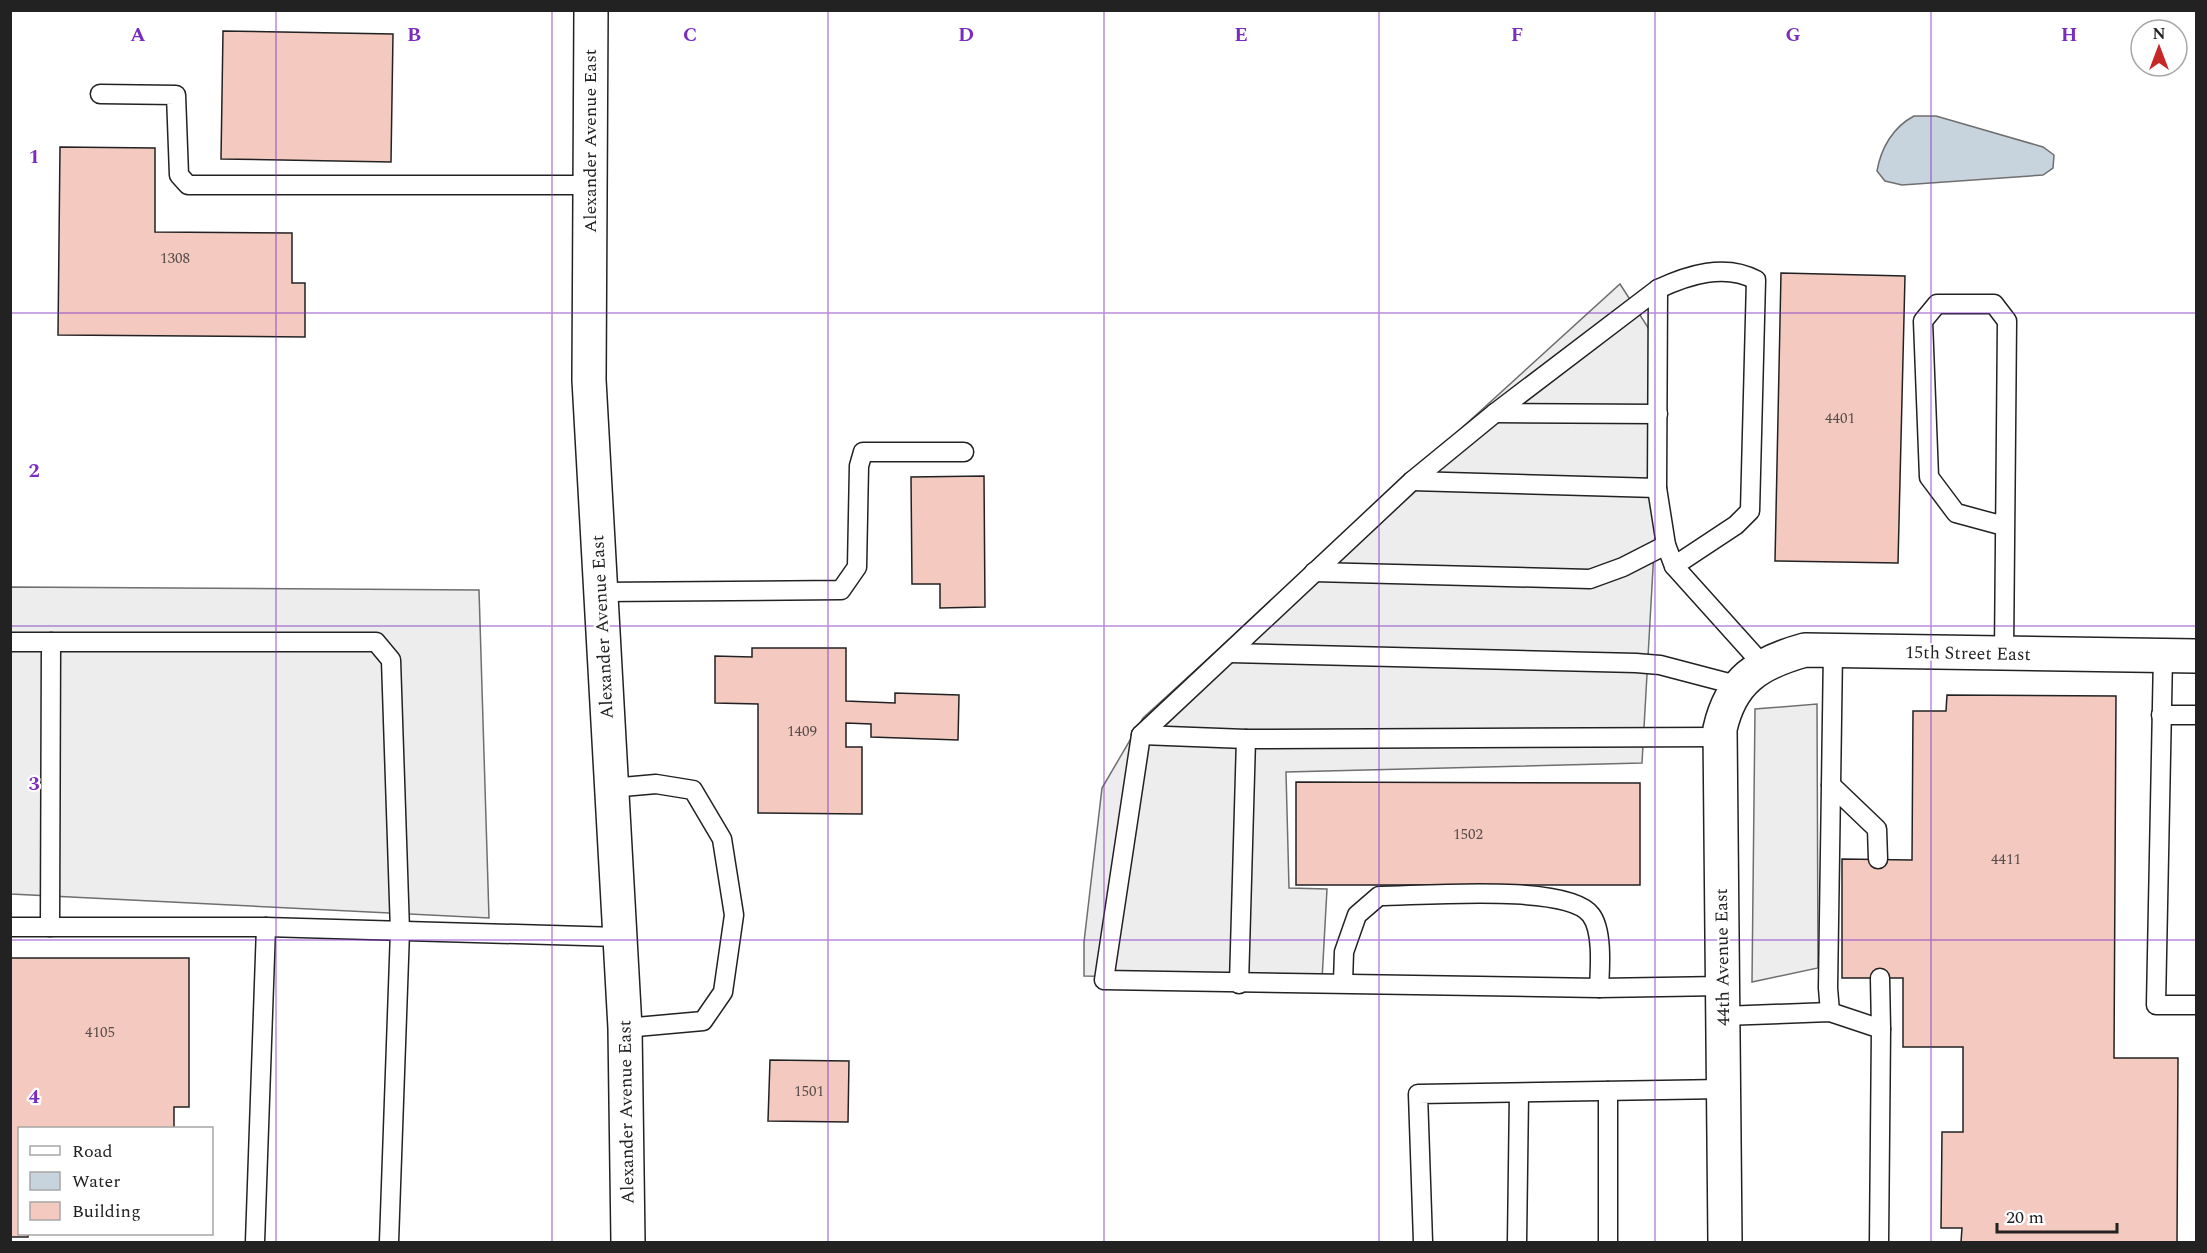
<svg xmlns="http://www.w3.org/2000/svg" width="2207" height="1253" font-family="Spectral,serif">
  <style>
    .parking { fill: #ededed; stroke: #6f6f6f; stroke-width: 1.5 }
    .water { fill: #c7d3dd; stroke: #6f6f6f; stroke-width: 1.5 }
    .building { fill: #f3c9c0; stroke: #222; stroke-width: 1.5 }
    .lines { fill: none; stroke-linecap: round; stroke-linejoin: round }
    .service-casing { stroke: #222; stroke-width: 21 }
    .minor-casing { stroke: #222; stroke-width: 36 }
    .tertiary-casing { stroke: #222; stroke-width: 36 }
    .service { stroke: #fff; stroke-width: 18 }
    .minor { stroke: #fff; stroke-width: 33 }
    .tertiary { stroke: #fff; stroke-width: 33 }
    .grid { fill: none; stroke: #7b2cbf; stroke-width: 1.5; stroke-opacity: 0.55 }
    .labels { text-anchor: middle; stroke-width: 4.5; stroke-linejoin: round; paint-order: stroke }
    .number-label { font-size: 15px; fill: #564c4a }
    .street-label { font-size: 18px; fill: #222; stroke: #fff }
    .grid-label { font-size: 20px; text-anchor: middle; font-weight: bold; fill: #7b2cbf; stroke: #fff; stroke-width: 4.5; stroke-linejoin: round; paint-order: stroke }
  </style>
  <rect width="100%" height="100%" fill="#fff"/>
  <g class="parking">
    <polygon points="1620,284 1649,329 1655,533 1642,763 1286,772 1289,888 1327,889 1322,980 1084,976 1084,942 1102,788 1143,718"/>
    <polygon points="10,587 479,590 489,918 11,894"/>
    <polygon points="1817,704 1818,968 1752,982 1755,709"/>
  </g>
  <path class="water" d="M 1914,116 L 1936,116 L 2043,147 L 2054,155 L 2053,168 L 2043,175 L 1902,185 L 1885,181 L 1877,171 C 1881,148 1893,127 1914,116 Z"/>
  <g class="building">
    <polygon points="223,31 393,34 391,162 221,159"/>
    <polygon points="60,147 155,148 155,232 292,233 292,283 305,283 305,337 58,335"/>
    <polygon points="1781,273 1905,276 1898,563 1775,561"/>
    <polygon points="984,476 985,607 940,608 940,584 912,584 911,477"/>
    <polygon points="752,648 846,648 846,701 895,703 895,693 959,695 958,740 871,737 871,724 846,723 846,747 862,747 862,814 758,813 758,704 715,703 715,656 752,657"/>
    <polygon points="1947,695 2116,696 2114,1058 2178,1058 2177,1242 1961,1242 1962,1228 1941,1228 1942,1132 1963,1132 1963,1047 1903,1047 1903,978 1842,978 1842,859 1912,860 1913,711 1946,711"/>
    <polygon points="1296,782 1640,783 1640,885 1296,885"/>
    <polygon points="10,958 189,958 189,1107 174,1107 174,1128 20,1128 20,1234 28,1234 28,1237 10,1237"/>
    <polygon points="770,1060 849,1061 848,1122 768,1121"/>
  </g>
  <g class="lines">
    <g class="service-casing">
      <g id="service">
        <polyline points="100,94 176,95 179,175 188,185 590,185"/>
        <polyline points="1658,289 1657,488 1666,545 1674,566 1763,665"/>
        <polyline points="1495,413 1658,414"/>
        <polyline points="1412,481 1657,488"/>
        <polyline points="2004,526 1956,513 1929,477 1923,321 1937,304 1994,304 2007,321 2004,654"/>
        <path d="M 1674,566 L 1736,525 L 1750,511 L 1756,280 C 1725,263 1688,275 1658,289 L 1495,413 L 1412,481 L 1141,735 L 1104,980 L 1599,988 L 1722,986"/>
        <polyline points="1314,572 1590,579 1623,567 1666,545"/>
        <polyline points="600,592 841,590 857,567 859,466 863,452 964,452"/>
        <polyline points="10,642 376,642 391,660 400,931 389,1242"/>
        <polyline points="1230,653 1636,663 1660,665 1740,686"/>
        <polyline points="2163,656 2156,1005 2196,1005"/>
        <polyline points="2161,715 2196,715"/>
        <polyline points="1141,735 1246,739"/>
        <polyline points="1831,785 1877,829 1878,859"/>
        <polyline points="611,788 656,784 693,790 722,839 734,915 723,992 703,1021 625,1028"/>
        <polyline points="10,927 266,927 619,937"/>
        <polyline points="50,927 51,642"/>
        <polyline points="1880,978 1881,1029"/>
        <path d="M 1343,982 L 1344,952 L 1357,915 L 1379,896 C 1420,896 1568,883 1591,915 C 1603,931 1600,968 1599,988"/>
        <polyline points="1239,984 1246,739 1720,737"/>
        <polyline points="1830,1012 1828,988 1833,651"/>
        <polyline points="1723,1016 1830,1012 1881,1029 1879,1242"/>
        <polyline points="255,1242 266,927"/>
        <polyline points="1423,1242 1418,1094 1723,1089"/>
        <polyline points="1517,1242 1519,1093"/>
        <polyline points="1608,1242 1608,1091"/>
      </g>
    </g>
    <g class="minor-casing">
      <path id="minor" d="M 1725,1242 L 1720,729 C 1731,680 1758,663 1805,650 L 2196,656"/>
    </g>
    <g class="tertiary-casing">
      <polyline id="tertiary" points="591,10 589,380 625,1028 628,1242"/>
    </g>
    <use href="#service" class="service"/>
    <use href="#minor" class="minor"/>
    <use href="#tertiary" class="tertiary"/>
  </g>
  <path class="grid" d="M 276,10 L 276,1242M 552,10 L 552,1242M 828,10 L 828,1242M 1104,10 L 1104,1242M 1379,10 L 1379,1242M 1655,10 L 1655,1242M 1931,10 L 1931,1242M 10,313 L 2196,313M 10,626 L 2196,626M 10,940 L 2196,940"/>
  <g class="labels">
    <g class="number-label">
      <text x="175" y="263">1308</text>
      <text x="1840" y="423">4401</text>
      <text x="802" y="736">1409</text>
      <text x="1468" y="839">1502</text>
      <text x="2006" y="864">4411</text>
      <text x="100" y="1037">4105</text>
      <text x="809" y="1096">1501</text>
    </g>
    <g class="street-label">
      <text transform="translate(590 141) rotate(-90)" y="6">Alexander Avenue East</text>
      <text transform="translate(602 627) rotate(-93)" y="6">Alexander Avenue East</text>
      <text transform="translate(1968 653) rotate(1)" y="6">15th Street East</text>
      <text transform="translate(1722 957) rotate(-91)" y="6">44th Avenue East</text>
      <text transform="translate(626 1112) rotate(-91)" y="6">Alexander Avenue East</text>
    </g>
  </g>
  <g class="grid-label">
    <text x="138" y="41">A</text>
    <text x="414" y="41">B</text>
    <text x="690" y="41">C</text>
    <text x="966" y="41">D</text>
    <text x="1241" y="41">E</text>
    <text x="1517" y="41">F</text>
    <text x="1793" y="41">G</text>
    <text x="2069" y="41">H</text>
    <text x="34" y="163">1</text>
    <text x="34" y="477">2</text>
    <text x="34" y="790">3</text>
    <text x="34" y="1103">4</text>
  </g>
  <rect width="2207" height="1253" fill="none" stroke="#222222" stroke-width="24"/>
  <rect x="18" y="1127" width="195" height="108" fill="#ffffff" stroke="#a7a7a7" stroke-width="1.5"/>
  <rect x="30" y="1146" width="30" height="9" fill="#ffffff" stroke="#a7a7a7" stroke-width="1.5"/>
  <text x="72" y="1157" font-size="18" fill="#222222">Road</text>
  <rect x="30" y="1172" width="30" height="18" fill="#c7d3dd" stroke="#a7a7a7" stroke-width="1.5"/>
  <text x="72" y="1187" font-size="18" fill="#222222">Water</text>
  <rect x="30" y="1202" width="30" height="18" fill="#f3c9c0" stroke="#a7a7a7" stroke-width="1.5"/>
  <text x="72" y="1217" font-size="18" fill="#222222">Building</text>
  <g transform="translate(2159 48)"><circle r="28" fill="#ffffff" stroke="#a7a7a7" stroke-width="1.5"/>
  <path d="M0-4.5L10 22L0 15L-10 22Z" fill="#c62828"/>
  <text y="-9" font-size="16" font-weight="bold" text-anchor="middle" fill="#222222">N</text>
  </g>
  <path d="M1997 1223v9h120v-9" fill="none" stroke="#222222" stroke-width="3"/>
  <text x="2006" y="1223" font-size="18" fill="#222222" stroke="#ffffff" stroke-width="4.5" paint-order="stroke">20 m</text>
</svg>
